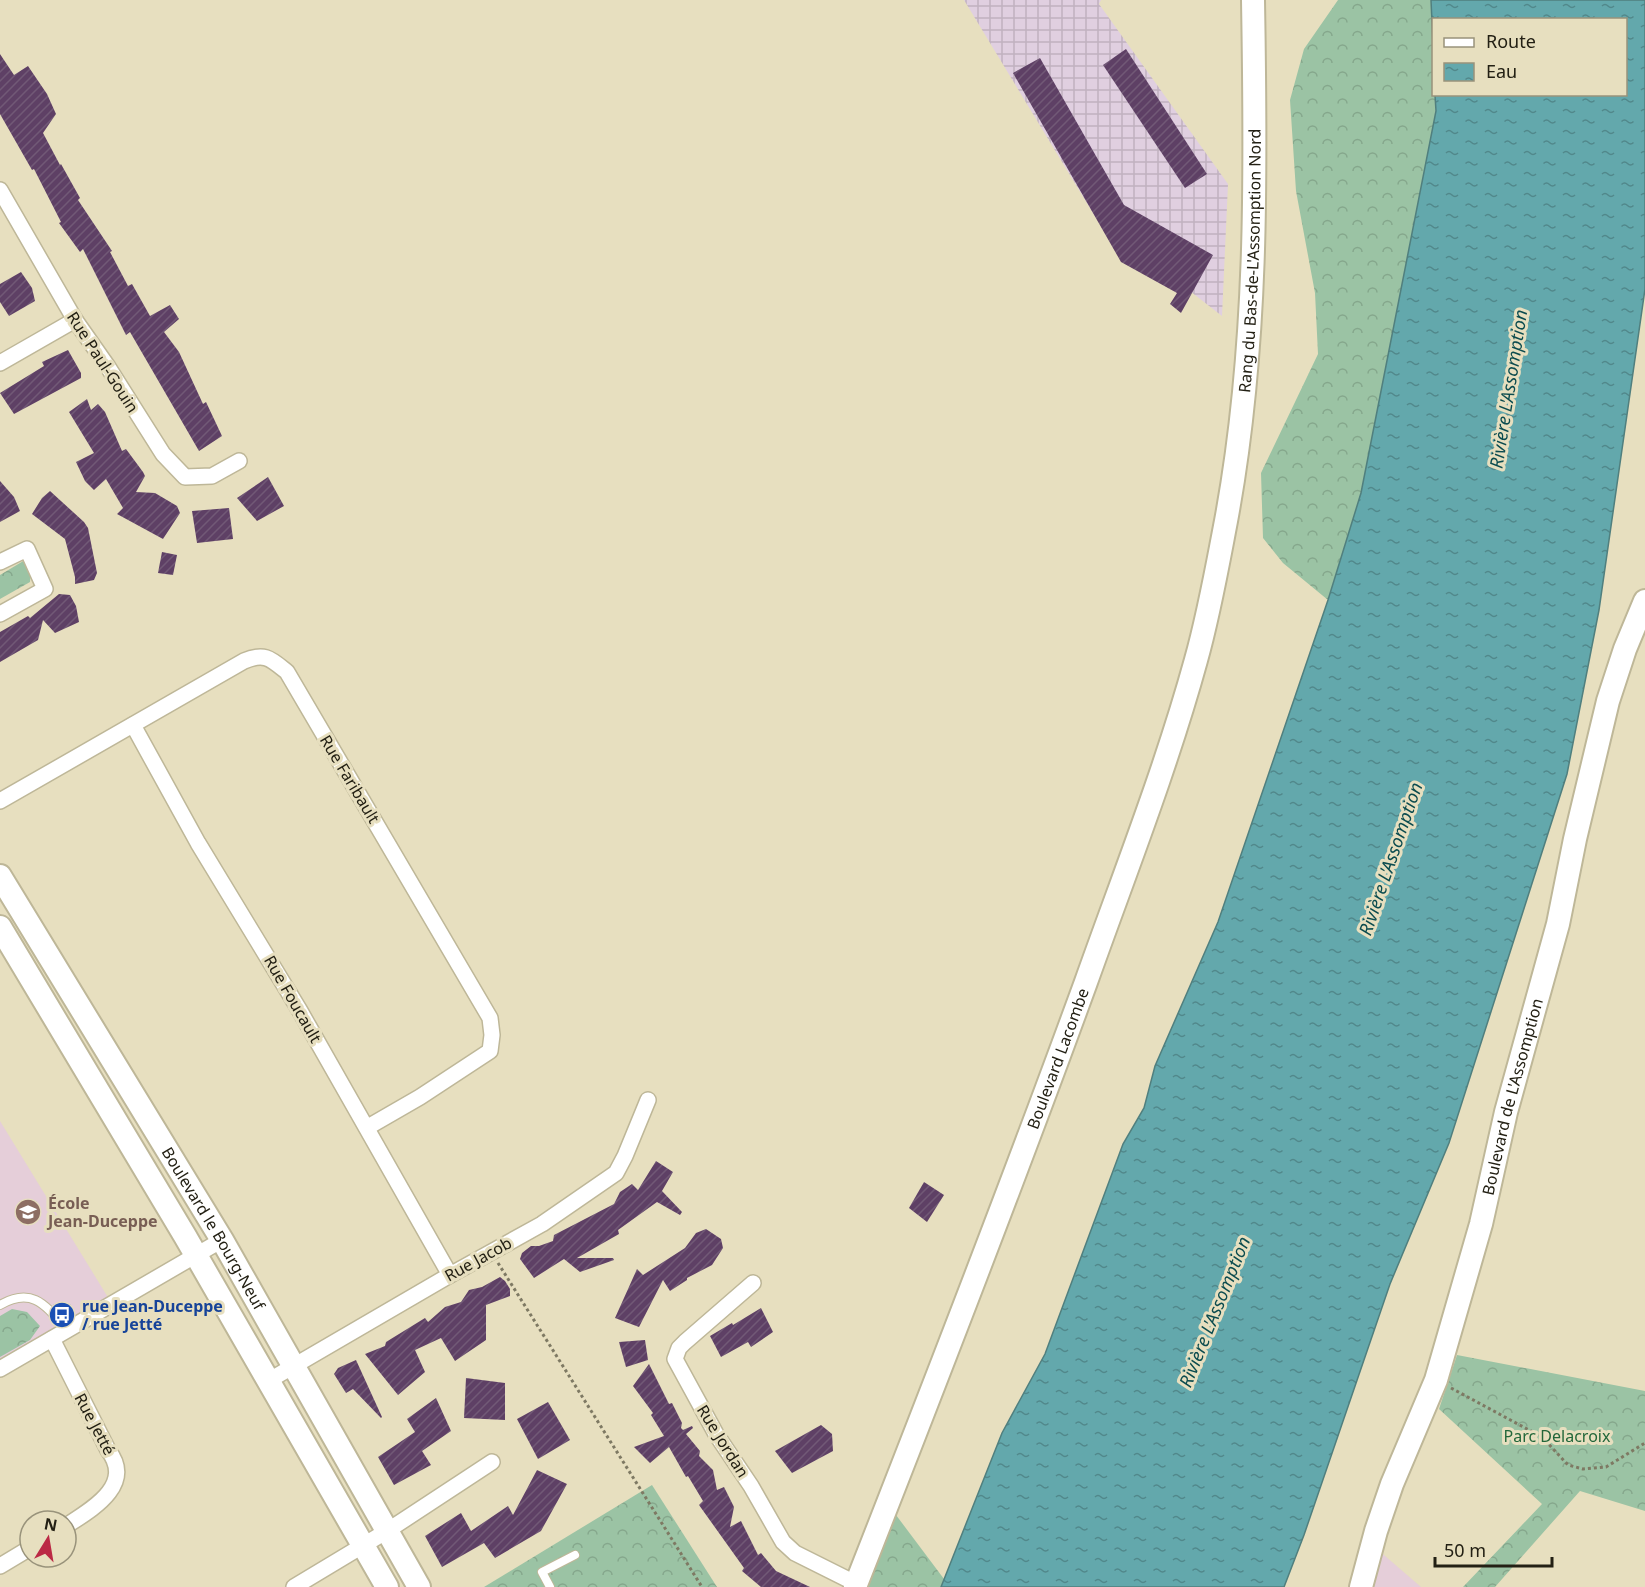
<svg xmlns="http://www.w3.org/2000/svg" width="1645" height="1587" font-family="'Noto Sans',sans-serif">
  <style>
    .industrial { fill: url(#industrial-grid) }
    .education { fill: #e5ced9 }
    .forest { fill: url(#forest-crowns) }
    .water { fill: url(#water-ripples); stroke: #507f7e; stroke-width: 1.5 }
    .building { fill: url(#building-hatch) }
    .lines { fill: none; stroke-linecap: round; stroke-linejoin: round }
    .lane-casing { stroke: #beb798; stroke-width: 10 }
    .street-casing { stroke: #beb798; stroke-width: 18 }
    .secondary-casing { stroke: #beb798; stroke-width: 26 }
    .path { stroke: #7e7963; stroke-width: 3; stroke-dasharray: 3 3; stroke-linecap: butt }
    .lane { stroke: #fff; stroke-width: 8 }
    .street { stroke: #fff; stroke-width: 15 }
    .secondary { stroke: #fff; stroke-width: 22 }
    .labels { text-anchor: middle; stroke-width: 6; stroke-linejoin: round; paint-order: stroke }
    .street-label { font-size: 16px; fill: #232014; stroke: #e7dfbf }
    .education-label { font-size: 16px; font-weight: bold; fill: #785e54; stroke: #e7dfbf; text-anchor: start }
    .transit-label { font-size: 16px; font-weight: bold; fill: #164399; stroke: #e7dfbf; text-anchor: start }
    .park-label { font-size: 16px; fill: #22673a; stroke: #e7dfbf }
    .water-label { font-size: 18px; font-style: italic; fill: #0c4c4f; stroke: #e7dfbf }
  </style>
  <defs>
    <pattern id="industrial-grid" width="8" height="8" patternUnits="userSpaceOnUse" patternTransform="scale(1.5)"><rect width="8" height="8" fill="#e0cfe0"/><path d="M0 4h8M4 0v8" fill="none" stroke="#c0b1bf"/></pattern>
    <pattern id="forest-crowns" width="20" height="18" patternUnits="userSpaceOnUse" patternTransform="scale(1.5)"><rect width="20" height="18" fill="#9bc3a4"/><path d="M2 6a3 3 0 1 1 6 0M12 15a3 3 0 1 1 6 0" fill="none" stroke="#85a78c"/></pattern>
    <pattern id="water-ripples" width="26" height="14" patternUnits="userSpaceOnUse" patternTransform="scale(1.5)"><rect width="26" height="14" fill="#63a8ac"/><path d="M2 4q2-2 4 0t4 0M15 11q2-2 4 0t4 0" fill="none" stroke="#51888b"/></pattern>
    <pattern id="building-hatch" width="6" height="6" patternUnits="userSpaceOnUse" patternTransform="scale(1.5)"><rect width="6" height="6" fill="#5e4065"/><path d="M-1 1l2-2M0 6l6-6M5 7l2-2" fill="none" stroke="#715976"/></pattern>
  </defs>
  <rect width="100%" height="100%" fill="#e7dfbf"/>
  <polygon class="industrial" points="964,0 1101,0 1099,4 1228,184 1222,316 1096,218"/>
  <g class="education">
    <polygon points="0,1121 112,1304 0,1369"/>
    <polygon points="1377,1549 1421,1587 1366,1587"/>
  </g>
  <g class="forest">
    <polygon points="1338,0 1431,0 1434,94 1435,95 1436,111 1361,494 1328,600 1283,563 1263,538 1261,473 1318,354 1315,293 1296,191 1290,100 1304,49"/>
    <polygon points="25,560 31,568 30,582 0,599 0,575"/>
    <polygon points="12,1309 27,1312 40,1326 30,1340 0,1357 0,1316"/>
    <polygon points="1457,1355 1645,1391 1645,1511 1580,1491 1495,1587 1463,1587 1542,1504 1439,1409"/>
    <polygon points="652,1485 717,1587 484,1587"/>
    <polygon points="881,1495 944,1579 941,1587 855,1587"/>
  </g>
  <polygon class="water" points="1431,0 1645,0 1645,289 1599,610 1567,774 1449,1143 1390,1284 1304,1535 1284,1587 941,1587 1002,1433 1045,1354 1123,1144 1144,1108 1155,1066 1218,922 1328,600 1361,493 1436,111 1435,95 1626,94 1626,20 1434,20 1433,45"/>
  <g class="building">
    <polygon points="1126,49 1207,174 1185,188 1103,65"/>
    <polygon points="0,54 14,75 28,66 47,94 56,114 43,133 60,165 61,164 80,198 78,200 112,251 110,252 128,286 132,284 150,316 170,305 179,319 164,332 179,352 203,404 206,402 222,436 199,451 130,332 126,335 83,249 80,252 59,223 61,222 34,169 32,170 0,114"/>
    <polygon points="1040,58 1124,205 1213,255 1181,313 1170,304 1177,293 1121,262 1013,73"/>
    <polygon points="21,272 32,288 35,301 9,316 0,302 0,284"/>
    <polygon points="68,350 81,373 81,378 14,414 0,393 44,366 42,362"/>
    <polygon points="87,399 91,410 98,404 105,412 122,451 126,449 143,472 145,476 136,492 155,493 177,506 180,513 163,539 117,514 123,508 106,479 94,490 85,481 76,462 94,453 69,412"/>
    <polygon points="268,477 284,506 257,521 237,498"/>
    <polygon points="0,481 14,497 20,511 0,522"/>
    <polygon points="50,491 84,522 88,528 97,573 94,580 75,584 75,577 65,539 32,514 42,498"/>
    <polygon points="229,508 233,539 197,543 192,511"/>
    <polygon points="162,552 177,555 173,575 158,573"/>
    <polygon points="59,594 70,595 76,606 79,622 55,633 43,620 38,640 0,662 0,632 28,616 30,618"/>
    <polygon points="656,1161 673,1172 662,1191 682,1212 680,1215 657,1202 618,1230 619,1234 577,1258 613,1258 614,1260 580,1272 564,1259 534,1278 520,1259 522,1253 531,1246 539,1246 553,1241 554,1235 614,1204 620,1192 632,1184 638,1190"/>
    <polygon points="924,1182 944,1195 927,1222 909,1208"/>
    <polygon points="706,1229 721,1239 723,1248 712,1265 687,1278 687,1280 670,1291 663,1280 639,1327 615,1318 637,1269 643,1275 685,1248 696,1233"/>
    <polygon points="500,1277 505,1281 510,1289 510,1296 486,1305 486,1340 455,1361 441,1338 415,1350 425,1372 398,1395 365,1354 385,1346 386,1342 425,1318 428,1322 445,1307 461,1302 469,1290 482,1287"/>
    <polygon points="761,1308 773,1332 751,1347 748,1342 721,1357 710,1336 732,1323 733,1325"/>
    <polygon points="645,1340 648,1360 626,1367 619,1342"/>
    <polygon points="356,1360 382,1417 381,1418 353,1389 346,1393 334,1374 338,1368"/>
    <polygon points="649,1364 669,1404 672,1403 682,1423 681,1428 683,1430 692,1426 693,1428 686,1434 700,1451 699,1456 713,1470 717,1490 724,1487 734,1507 730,1527 741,1521 758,1555 761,1553 776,1571 810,1587 761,1587 742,1571 744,1568 699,1505 703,1501 688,1476 686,1477 669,1447 650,1463 634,1447 664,1436 651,1415 653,1413 633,1386"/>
    <polygon points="466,1378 505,1383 505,1420 464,1418"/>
    <polygon points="436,1398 451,1431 422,1451 431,1465 394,1485 378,1457 415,1432 407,1419"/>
    <polygon points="548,1402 570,1440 538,1459 517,1419"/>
    <polygon points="821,1425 832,1434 833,1451 792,1473 775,1451"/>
    <polygon points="537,1470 567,1484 541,1531 495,1558 484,1543 442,1567 425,1536 461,1513 471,1531 508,1506 513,1515"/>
  </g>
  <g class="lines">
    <g class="lane-casing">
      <g id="lane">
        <path d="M 0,1305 C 33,1286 46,1306 67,1330"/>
        <polyline points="550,1587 542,1572 575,1555"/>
      </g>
    </g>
    <g class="street-casing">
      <g id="street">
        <polyline points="0,190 75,320 108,367 163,454 185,477 212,476 239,461"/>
        <polyline points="0,363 75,320"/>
        <polyline points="0,562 27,549 45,589 0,614"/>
        <polyline points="133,725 198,843 300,1011 450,1275"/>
        <path d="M 0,801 L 244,661 C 265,652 271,659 287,672 L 490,1018 L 492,1035 L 490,1051 L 420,1097 L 368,1127"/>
        <polyline points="753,1283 685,1342 679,1348 675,1359 716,1434 751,1486 783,1542 795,1553 857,1584"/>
        <path d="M 52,1339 L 108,1450 C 135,1485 92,1509 66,1526"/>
        <polyline points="0,1369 222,1240"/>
        <polyline points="268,1381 450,1275 542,1224 616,1173 625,1156 648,1100"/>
        <polyline points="0,1566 30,1548"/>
        <polyline points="294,1587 387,1531 492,1462"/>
      </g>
    </g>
    <g class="secondary-casing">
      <g id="secondary">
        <path id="s1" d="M 0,876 L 222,1240 L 419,1587"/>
        <polyline points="0,927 185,1236 387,1587"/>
        <path id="s2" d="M 855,1587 C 934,1386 1012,1185 1086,982 C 1124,875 1166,769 1196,660 C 1209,614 1217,568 1226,521 C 1258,349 1256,174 1253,0"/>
        <path id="s3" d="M 1361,1587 L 1376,1531 L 1392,1484 L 1436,1380 L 1481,1224 L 1506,1112 L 1558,924 L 1575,839 L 1608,701 L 1625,649 L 1645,601"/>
      </g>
    </g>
    <g class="path">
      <polyline points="498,1263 702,1587"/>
      <polyline points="1451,1388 1542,1437 1568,1465 1583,1469 1606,1467 1645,1443"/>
    </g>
    <use href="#lane" class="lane"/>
    <use href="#street" class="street"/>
    <use href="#secondary" class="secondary"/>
  </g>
  <defs>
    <g id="school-disc" transform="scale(1.35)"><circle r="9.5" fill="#8d6e63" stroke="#e7dfbf"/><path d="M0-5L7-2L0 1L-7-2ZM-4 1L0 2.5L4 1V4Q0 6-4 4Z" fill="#fff"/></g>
    <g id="bus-disc" transform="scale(1.35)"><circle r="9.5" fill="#1a4fb4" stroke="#e7dfbf"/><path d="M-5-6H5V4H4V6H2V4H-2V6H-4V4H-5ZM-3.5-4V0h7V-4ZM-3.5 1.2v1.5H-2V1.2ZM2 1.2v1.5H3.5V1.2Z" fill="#fff"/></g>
  </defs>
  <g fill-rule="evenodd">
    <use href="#school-disc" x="28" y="1212"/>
    <use href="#bus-disc" x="62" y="1315"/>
  </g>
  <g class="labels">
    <g class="street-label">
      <text dy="6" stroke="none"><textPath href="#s2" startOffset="1392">Rang du Bas-de-L'Assomption Nord</textPath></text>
      <text transform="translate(103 362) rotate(57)" y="6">Rue Paul-Gouin</text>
      <text transform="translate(350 779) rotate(59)" y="6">Rue Faribault</text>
      <text transform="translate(293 999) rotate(60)" y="6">Rue Foucault</text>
      <text dy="6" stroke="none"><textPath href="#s2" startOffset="566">Boulevard Lacombe</textPath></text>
      <text dy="6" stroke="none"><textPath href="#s3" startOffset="514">Boulevard de L'Assomption</textPath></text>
      <text dy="6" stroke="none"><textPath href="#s1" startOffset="412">Boulevard le Bourg-Neuf</textPath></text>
      <text transform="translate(478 1259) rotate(-29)" y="6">Rue Jacob</text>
      <text transform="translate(95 1424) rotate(62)" y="6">Rue Jetté</text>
      <text transform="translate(723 1441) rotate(58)" y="6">Rue Jordan</text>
    </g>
    <g class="education-label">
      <text x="48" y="1209">École<tspan x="48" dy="18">Jean-Duceppe</tspan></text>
    </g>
    <g class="transit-label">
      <text x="82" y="1312">rue Jean-Duceppe<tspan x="82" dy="18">/ rue Jetté</tspan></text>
    </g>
    <g class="park-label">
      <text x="1557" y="1442">Parc Delacroix</text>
    </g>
    <g class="water-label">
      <text transform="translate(1509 389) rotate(-81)" y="6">Rivière L'Assomption</text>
      <text transform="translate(1391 859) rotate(-71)" y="6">Rivière L'Assomption</text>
      <text transform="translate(1215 1312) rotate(-68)" y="6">Rivière L'Assomption</text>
    </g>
  </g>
  <rect x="1432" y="18" width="195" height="78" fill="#e7dfbf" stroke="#99937b" stroke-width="1.5"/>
  <rect x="1444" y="38" width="30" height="9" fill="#ffffff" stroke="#99937b" stroke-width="1.5"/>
  <text x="1486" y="48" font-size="18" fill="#232014">Route</text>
  <rect x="1444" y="63" width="30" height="18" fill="url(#water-ripples)" stroke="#99937b" stroke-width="1.5"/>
  <text x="1486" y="78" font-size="18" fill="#232014">Eau</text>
  <g transform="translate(48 1539) rotate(11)"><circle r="28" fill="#e7dfbf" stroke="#99937b" stroke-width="1.5"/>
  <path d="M0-4.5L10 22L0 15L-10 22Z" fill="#bb2945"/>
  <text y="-9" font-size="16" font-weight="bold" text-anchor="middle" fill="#232014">N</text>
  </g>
  <path d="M1435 1557v9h117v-9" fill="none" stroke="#232014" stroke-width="3"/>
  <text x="1444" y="1557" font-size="18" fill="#232014" stroke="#e7dfbf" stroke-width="4.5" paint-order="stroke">50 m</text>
</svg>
